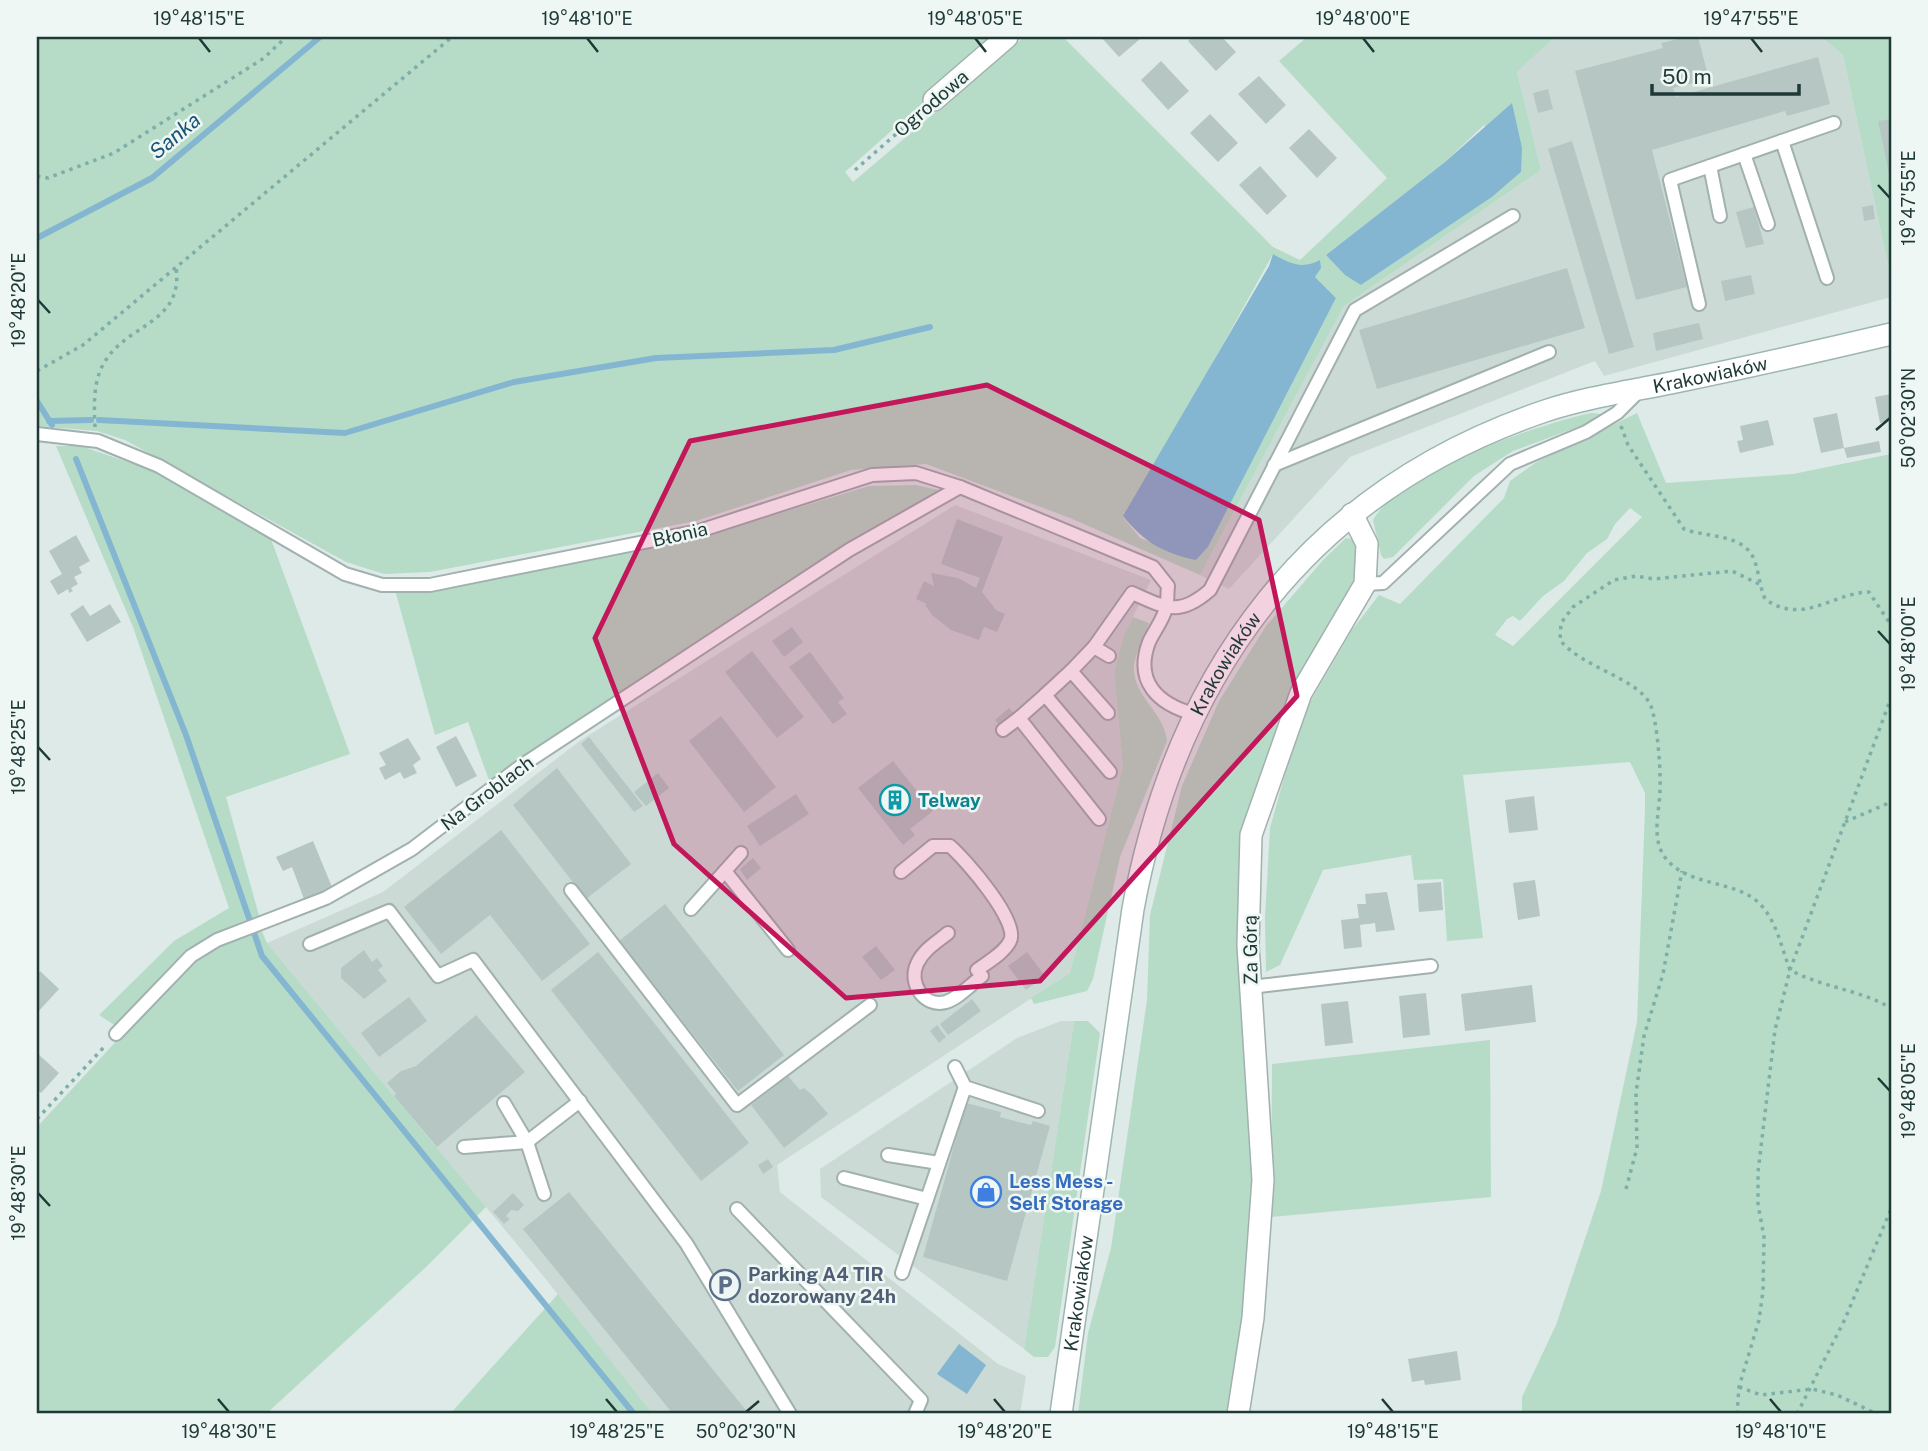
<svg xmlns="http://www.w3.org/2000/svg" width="1928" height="1451" font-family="'Public Sans',sans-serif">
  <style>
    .built { fill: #ccdad6 }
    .green { fill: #b6dcc7; fill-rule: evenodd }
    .water { fill: #84b6d1 }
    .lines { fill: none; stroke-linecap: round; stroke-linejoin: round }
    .stream { stroke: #84b6d1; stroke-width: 6 }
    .building { fill: #b6c7c3 }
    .lane-casing { stroke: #a1b1af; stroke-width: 16 }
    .street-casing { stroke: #a1b1af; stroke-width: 24 }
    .secondary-casing { stroke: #9db6b1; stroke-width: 24 }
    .path { stroke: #7eaea8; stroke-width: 3.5; stroke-dasharray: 3.5 5; stroke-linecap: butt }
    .lane { stroke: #fff; stroke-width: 12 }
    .street { stroke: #fff; stroke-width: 21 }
    .secondary { stroke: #fff; stroke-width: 21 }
    .marked { fill: #c2185b; fill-opacity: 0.2; stroke: #c2185b; stroke-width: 5; stroke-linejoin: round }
    .ticks { fill: none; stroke: #1f3937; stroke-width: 2.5 }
    .labels { text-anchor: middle; stroke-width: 5; stroke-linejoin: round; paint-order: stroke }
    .street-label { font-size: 19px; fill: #1f3937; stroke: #eef7f4 }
    .culture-label { font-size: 19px; font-weight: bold; fill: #0d838f; stroke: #eef7f4; text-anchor: start }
    .shop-label { font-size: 19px; font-weight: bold; fill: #366cbe; stroke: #eef7f4; text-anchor: start }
    .service-label { font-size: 19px; font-weight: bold; fill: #4e5e75; stroke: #eef7f4; text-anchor: start }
    .water-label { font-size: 21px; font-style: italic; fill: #195475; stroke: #eef7f4 }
    .neatline { fill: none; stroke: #1f3937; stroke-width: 2.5 }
    .ticks-label { font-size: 18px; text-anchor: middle; fill: #1f3937 }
  </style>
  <rect width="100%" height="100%" fill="#deeae7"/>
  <g class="built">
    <polygon points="1555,37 1821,37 1843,55 1891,279 1891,297 1604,376 1595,361 1350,457 1229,589 1200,575 1344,306 1541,170 1517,72"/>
    <polygon points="955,505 1151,580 1124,635 1114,673 1123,767 1070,973 777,1165 780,1192 998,1364 1026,1376 1020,1414 653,1414 544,1277 267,943 383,892 581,740"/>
    <polygon points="1061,1021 1074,1021 1024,1349 821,1197 820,1169 1017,1038"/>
  </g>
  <g class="green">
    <path d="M 37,37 L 997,37 L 845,172 L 853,182 L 1024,37 L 1063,37 L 1273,247 L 1300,260 L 1387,178 L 1279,61 L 1307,37 L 1555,37 L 1517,72 L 1541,170 L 1344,306 L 1200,575 L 1070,518 L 926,464 L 851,470 L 696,521 L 430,572 L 384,574 L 346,562 L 125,440 L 97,431 L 37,426 ZM 1484,125 L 1521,172 L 1492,197 L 1361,285 L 1326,255 L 1445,162 ZM 1273,254 L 1296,266 L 1309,265 L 1315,277 L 1336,298 L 1208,547 L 1196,559 L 1140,538 L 1123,517 L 1185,413 Z"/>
    <polygon points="1821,37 1891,37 1891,279 1843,55"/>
    <path d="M 1592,413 L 1601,414 L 1594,421 L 1513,451 L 1474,476 L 1393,557 L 1384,559 L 1381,555 L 1373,520 C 1398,473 1540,423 1592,413 Z"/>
    <path d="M 1637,413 L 1666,483 L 1793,474 L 1891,454 L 1891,1414 L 1522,1414 L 1522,1397 L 1556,1325 L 1601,1191 L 1637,1022 L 1645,809 L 1645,793 L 1630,762 L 1463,775 L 1483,938 L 1447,941 L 1443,879 L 1414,880 L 1411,855 L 1323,870 L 1280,965 L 1266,972 L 1265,918 L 1270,828 L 1289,760 L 1306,709 L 1352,630 L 1379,595 L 1400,604 L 1504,498 L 1510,481 L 1535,463 ZM 1630,508 L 1642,517 L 1513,646 L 1495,635 L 1507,619 L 1513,616 L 1520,621 L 1543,596 L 1564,581 L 1587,553 L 1607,539 L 1615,524 Z"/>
    <polygon points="56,446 81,446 154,471 271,539 350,754 226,797 260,919 188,951 116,1026 99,1015 174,941 229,908 133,627"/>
    <polygon points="916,485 939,490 849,543 490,783 468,722 435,735 395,590 462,583 702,537 869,486"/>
    <polygon points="1346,538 1358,540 1361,575 1268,758 1242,992 1253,1193 1246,1315 1232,1414 1078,1414 1088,1333 1111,1248 1147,1000 1150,915 1182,786 1219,701 1266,626 1324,559"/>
    <path d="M 1133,617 L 1149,623 C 1145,636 1135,653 1134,666 C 1132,696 1165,713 1167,741 L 1120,857 L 1093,979 L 1087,991 L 1034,1004 L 1031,998 L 1070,973 L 1123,767 L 1114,673 L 1124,635 Z"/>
    <polygon points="261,929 267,943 486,1207 425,1268 266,1414 37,1414 37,1127 180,972 221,942"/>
    <polygon points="1074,1021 1088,1021 1100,1033 1055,1347 1048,1357 1034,1357 1024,1349"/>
    <polygon points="1490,1040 1491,1197 1271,1217 1272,1064"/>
    <polygon points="558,1294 653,1414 450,1414 458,1405"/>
  </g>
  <g class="water">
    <polygon points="1512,103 1522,148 1521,172 1492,197 1361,285 1345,275 1326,255 1445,162"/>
    <path d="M 1273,254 C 1290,263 1301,270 1320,260 L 1321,268 L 1315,277 L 1336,298 L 1208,547 L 1196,560 C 1163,553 1144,542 1123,516 L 1269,266 Z"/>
    <polygon points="959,1344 986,1365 967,1394 937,1374"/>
  </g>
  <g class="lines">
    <g class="stream">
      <polyline points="37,238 152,178 320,37"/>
      <polyline points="37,401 52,425"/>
      <polyline points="99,420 345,433 514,382 656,358 834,350 930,327"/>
      <polyline points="49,421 91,420"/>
      <polyline points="76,459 186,735 262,956 634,1414"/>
    </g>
  </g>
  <g class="building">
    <polygon points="1101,37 1138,37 1140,39 1119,57"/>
    <polygon points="1193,37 1222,37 1236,52 1216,71 1188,41"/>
    <polygon points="1686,37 1698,37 1709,79 1673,88 1676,97 1818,57 1830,104 1787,116 1785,111 1652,150 1687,287 1636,300 1575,71 1663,48 1661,43"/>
    <polygon points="1161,61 1189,91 1168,110 1141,80"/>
    <polygon points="1259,76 1286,105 1266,124 1238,94"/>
    <polygon points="1548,89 1553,109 1538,113 1533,93"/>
    <polygon points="1210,114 1238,143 1218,162 1190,133"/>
    <polygon points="1891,119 1891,178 1890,178 1878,121"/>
    <polygon points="1309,129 1337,158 1317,178 1289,148"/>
    <polygon points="1572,141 1634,347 1609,354 1548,149"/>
    <polygon points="1260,166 1287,196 1267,215 1239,185"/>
    <polygon points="1873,205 1875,219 1864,221 1862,207"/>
    <polygon points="1754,207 1764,244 1746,248 1736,212"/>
    <polygon points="1567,268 1585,328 1377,389 1359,330"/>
    <polygon points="1751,275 1755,294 1725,301 1721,281"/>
    <polygon points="1699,323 1703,339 1656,351 1653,333"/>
    <polygon points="1891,394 1891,421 1880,423 1875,397"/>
    <polygon points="1837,413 1844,448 1879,441 1881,452 1847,458 1844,448 1821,453 1813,418"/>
    <polygon points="1768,420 1774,445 1740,453 1737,441 1743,440 1740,426"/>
    <polygon points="957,519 1003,537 982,592 996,610 1005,614 997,632 984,627 979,640 951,630 932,615 925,605 927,604 916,599 924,581 934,586 931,573 958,578 976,588 980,578 941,564"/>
    <polygon points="76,535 90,561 79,567 82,573 74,577 78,584 71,588 73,591 69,593 68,589 58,595 50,581 62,574 49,551"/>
    <polygon points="110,604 121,622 87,642 70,614 83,605 90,616"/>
    <polygon points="792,627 803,642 784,657 772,641"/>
    <polygon points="752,651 804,717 777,738 725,672"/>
    <polygon points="810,652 844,698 838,702 847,714 833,724 789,667"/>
    <polygon points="1009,708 1015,715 1001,727 995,720"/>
    <polygon points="721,716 776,787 744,812 689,741"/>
    <polygon points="456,736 477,776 456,787 436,747"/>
    <polygon points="589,737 643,806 634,812 581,744"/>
    <polygon points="408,738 421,759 413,765 417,773 404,779 400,772 385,780 379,768 386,765 379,753"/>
    <polygon points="893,761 933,811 910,829 915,835 903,845 858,788"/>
    <polygon points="557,768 631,864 586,899 513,805"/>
    <polygon points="658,773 669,788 646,806 634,792"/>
    <polygon points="796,794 809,814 760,846 747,826"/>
    <polygon points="1534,796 1538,830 1509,833 1505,800"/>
    <polygon points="501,830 590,944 542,981 490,915 441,954 404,907"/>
    <polygon points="313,841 332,887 304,899 292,867 283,871 276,857"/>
    <polygon points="753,858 761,868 747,880 740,869"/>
    <polygon points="1535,880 1540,916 1518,920 1513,883"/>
    <polygon points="1441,882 1443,910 1419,912 1417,884"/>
    <polygon points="1387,892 1395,930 1376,932 1375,923 1360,925 1362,947 1344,949 1341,920 1359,918 1357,904 1366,904 1365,894"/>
    <polygon points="665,904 784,1055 738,1091 619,941"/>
    <polygon points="876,946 895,970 881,980 862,957"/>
    <polygon points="364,950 372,962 377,958 383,966 378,970 387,981 364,999 341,978 341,968"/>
    <polygon points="598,952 749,1143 701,1181 551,990"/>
    <polygon points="1027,952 1045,976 1026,990 1008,966"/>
    <polygon points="40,971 59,989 37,1013 37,975"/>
    <polygon points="1532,985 1536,1022 1465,1031 1461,994"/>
    <polygon points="1426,993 1430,1035 1403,1038 1399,996"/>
    <polygon points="409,997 427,1021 379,1057 361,1033"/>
    <polygon points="972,999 981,1011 948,1035 940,1024"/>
    <polygon points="1348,1001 1353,1043 1325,1046 1321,1004"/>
    <polygon points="476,1015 525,1072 437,1147 394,1096 396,1094 387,1083 401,1071 416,1066"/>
    <polygon points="937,1025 946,1037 939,1043 930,1031"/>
    <polygon points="37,1053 59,1073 41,1093 37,1089"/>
    <polygon points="788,1076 800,1090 804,1088 812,1095 828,1114 784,1148 751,1105"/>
    <polygon points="966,1103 1001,1112 1000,1117 1031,1125 1033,1121 1050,1126 1007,1281 923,1257"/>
    <polygon points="768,1159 773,1167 763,1174 758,1165"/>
    <polygon points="569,1192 749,1414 673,1414 523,1229"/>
    <polygon points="513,1193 524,1205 518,1211 511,1210 506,1216 510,1219 504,1224 493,1212"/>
    <polygon points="1457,1351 1461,1380 1425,1385 1424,1380 1412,1382 1408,1359"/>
  </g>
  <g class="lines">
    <g class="lane-casing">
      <g id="lane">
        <polyline points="1744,154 1768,224"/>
        <polyline points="1710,166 1720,216"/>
        <polyline points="1827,278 1782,141 1834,123"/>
        <polyline points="1699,304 1670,180 1782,141"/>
        <path d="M 37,434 L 98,441 L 159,466 L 345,574 L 382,585 L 430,585 L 699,531 L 872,475 L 916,473 L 960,487 L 1153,567 L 1168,586 C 1167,593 1168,601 1166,608 C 1163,620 1154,631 1149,642 C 1134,682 1158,704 1194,714"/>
        <polyline points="1274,465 1549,352"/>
        <polyline points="1365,584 1383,583 1510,464 1586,432 1617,413 1639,391"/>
        <polyline points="1094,647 1071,671 1108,713"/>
        <path d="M 1109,656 L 1094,647 L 1132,593 C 1166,608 1179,617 1210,590 L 1355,310 L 1513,216"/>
        <polyline points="1071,671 1045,695 1110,772"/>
        <polyline points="1045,695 1019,718 1099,819"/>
        <polyline points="1003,730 1019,718"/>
        <polyline points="725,871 788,950"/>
        <path d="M 901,872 L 933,846 L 950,846 C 966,860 1020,922 1010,941 C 1004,953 988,962 977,970"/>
        <polyline points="571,890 737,1105 870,1005"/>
        <polyline points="691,909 741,853"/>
        <path d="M 948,933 C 937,942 923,950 917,964 C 908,983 924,1008 946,1002 C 959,998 971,984 982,976"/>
        <polyline points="310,944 389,911 438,976 473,960 686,1243 790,1414"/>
        <polyline points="1251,987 1431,966"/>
        <polyline points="116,1034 191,956 217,940 326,898 412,849 521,766 849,550 960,487"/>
        <polyline points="955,1067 965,1087 1038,1111"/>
        <polyline points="504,1103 527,1142 544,1194"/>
        <polyline points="464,1147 527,1142 580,1101"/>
        <polyline points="888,1155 939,1163"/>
        <polyline points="844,1178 927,1199"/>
        <polyline points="737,1209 921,1400 915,1414"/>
        <polyline points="902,1273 965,1087"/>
      </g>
    </g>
    <g class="street-casing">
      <g id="street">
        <polyline points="934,100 1007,37"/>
        <polyline points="1238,1414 1253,1318 1263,1180 1248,945 1251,835 1301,693 1365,584 1367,544 1352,514"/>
      </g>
    </g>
    <g class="secondary-casing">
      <g id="secondary">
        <path id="s1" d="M 1061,1414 L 1133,909 C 1177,669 1311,490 1545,411 C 1590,396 1639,390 1685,380 C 1754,366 1823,350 1891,334"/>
      </g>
    </g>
    <g class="path">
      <polyline points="855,170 919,114"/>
      <polyline points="37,176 48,178 114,153 264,58 286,37"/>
      <polyline points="37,371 83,345 452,37"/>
      <path d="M 1621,426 L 1628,445 L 1684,529 C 1707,538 1746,533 1755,562 C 1759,574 1760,587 1765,599 C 1803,626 1832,593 1869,592 L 1891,625"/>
      <path d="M 95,427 C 94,405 93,382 104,363 C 127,323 184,324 176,267"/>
      <path d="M 1759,584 L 1732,571 L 1654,579 L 1636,576 L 1614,580 L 1573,607 L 1561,623 L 1560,640 C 1581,667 1637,678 1650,704 C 1657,718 1661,771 1660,788 C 1660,811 1651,836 1664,856 C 1685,887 1734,879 1759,903 C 1777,921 1781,947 1790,970 C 1824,988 1858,989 1891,1008"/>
      <polyline points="1845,822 1891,802"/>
      <polyline points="37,1119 105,1046"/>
      <polyline points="1626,1189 1637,1148 1636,1093 1644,1036 1663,974 1682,871"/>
      <polyline points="1739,1387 1761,1395 1812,1389 1837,1395 1877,1414"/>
      <polyline points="1737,1414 1739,1387 1759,1320 1763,1291 1764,1237 1758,1204 1758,1172 1775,1030 1790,970 1891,698"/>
      <polyline points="1797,1414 1845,1319 1891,1209"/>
    </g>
    <use href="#lane" class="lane"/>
    <use href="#street" class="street"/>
    <use href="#secondary" class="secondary"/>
  </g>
  <path class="marked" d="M 987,385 L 1259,520 L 1297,696 L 1040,981 L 846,998 L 674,844 L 595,638 L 690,441 Z"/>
  <path class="ticks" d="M 199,38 L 210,52M 587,38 L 598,52M 975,38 L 986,52M 1363,38 L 1374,52M 1751,38 L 1762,52M 1878,185 L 1890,198M 38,300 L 50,313M 1876,430 L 1890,418M 1878,631 L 1890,644M 38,747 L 50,760M 1878,1078 L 1890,1091M 38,1193 L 50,1206M 218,1399 L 229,1412M 606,1399 L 617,1412M 994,1399 L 1005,1412M 1382,1399 L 1393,1412M 1770,1399 L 1781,1412M 746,1412 L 759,1401"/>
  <defs>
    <g id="building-ring" transform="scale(1.575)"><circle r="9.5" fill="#eef7f4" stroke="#0f9aa8" stroke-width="1.5"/><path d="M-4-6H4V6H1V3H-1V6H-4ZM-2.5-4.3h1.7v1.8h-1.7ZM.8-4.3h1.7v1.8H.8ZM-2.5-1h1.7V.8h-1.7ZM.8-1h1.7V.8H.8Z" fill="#0f9aa8"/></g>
    <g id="shop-ring" transform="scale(1.575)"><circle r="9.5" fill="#eef7f4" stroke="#3f7fe0" stroke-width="1.5"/><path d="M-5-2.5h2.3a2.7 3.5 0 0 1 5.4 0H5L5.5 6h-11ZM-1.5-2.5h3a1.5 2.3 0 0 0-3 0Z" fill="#3f7fe0"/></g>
    <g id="parking-ring" transform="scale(1.575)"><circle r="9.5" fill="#eef7f4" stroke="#5c6f8a" stroke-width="1.5"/><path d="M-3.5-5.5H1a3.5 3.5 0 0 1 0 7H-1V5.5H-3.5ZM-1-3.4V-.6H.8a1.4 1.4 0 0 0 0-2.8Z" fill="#5c6f8a"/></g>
  </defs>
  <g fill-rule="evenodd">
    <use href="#building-ring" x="895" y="800"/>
    <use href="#shop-ring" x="986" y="1192"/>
    <use href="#parking-ring" x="725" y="1285"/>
  </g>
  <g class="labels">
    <g class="street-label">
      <text transform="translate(931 103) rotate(-41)" y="7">Ogrodowa</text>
      <text dy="7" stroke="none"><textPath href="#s1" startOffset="1360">Krakowiaków</textPath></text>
      <text transform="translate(680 534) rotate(-13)" y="7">Błonia</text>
      <text dy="7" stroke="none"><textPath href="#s1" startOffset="774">Krakowiaków</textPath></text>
      <text transform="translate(487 793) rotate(-37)" y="7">Na Groblach</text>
      <text transform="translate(1250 950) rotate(-91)" y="7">Za Górą</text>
      <text dy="7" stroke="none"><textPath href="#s1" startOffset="122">Krakowiaków</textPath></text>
    </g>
    <g class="culture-label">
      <text x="918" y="807">Telway</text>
    </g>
    <g class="shop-label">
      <text x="1009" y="1188">Less Mess -<tspan x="1009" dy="22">Self Storage</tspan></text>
    </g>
    <g class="service-label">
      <text x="748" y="1281">Parking A4 TIR<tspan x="748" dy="22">dozorowany 24h</tspan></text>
    </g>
    <g class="water-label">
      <text transform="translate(175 136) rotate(-40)" y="7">Sanka</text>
    </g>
  </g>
  <rect width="1928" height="1451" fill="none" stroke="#eef7f4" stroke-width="77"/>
  <path d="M1652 84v10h147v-10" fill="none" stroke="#1f3937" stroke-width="3.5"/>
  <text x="1662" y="84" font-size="21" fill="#1f3937" stroke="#eef7f4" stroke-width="5" paint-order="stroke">50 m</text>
  <rect x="38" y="38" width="1852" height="1374" class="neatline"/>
  <g class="ticks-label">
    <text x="199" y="25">19°48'15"E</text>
    <text x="587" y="25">19°48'10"E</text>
    <text x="975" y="25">19°48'05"E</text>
    <text x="1363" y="25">19°48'00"E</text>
    <text x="1751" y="25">19°47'55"E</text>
    <text transform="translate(1909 198) rotate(-90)" y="6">19°47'55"E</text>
    <text transform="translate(19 300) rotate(-90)" y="6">19°48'20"E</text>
    <text transform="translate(1909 418) rotate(-90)" y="6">50°02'30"N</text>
    <text transform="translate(1909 644) rotate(-90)" y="6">19°48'00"E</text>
    <text transform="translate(19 747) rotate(-90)" y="6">19°48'25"E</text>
    <text transform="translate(1909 1091) rotate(-90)" y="6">19°48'05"E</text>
    <text transform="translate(19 1193) rotate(-90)" y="6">19°48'30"E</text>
    <text x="229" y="1438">19°48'30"E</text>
    <text x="617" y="1438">19°48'25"E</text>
    <text x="746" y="1438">50°02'30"N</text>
    <text x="1005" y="1438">19°48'20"E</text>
    <text x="1393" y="1438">19°48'15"E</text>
    <text x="1781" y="1438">19°48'10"E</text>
  </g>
</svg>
